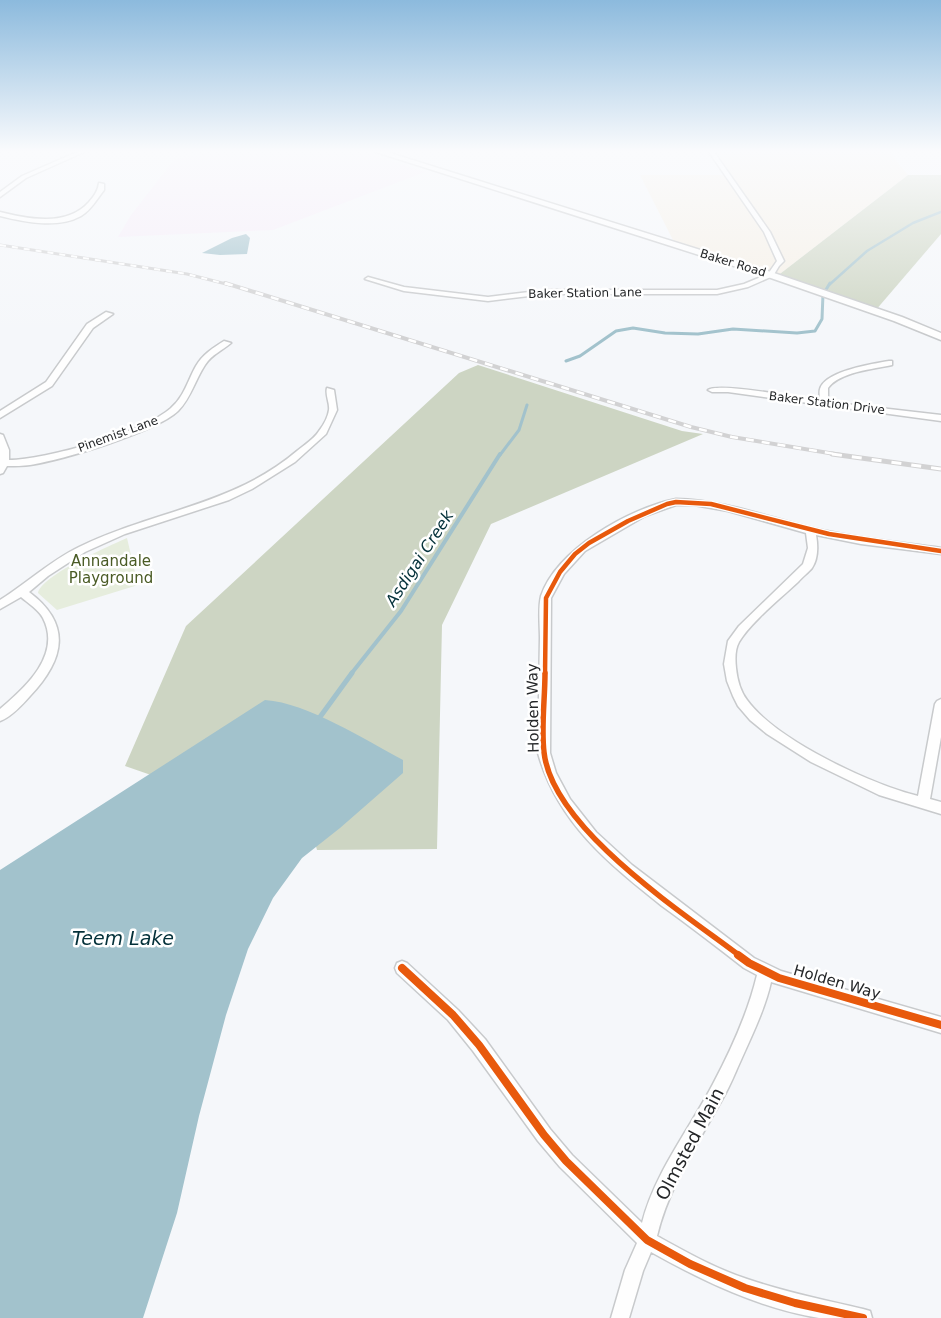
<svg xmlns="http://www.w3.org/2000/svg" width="941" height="1318" font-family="'DejaVu Sans',sans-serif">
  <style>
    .commercial { fill: #f6f0e6 }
    .education { fill: #f6edf8 }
    .green { fill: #e6eddd }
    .forest { fill: #cdd5c3 }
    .water { fill: #a2c2cc }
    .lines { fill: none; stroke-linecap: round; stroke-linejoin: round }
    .stream-far3 { stroke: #a2c2cc; stroke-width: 2.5 }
    .stream-far2 { stroke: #a2c2cc; stroke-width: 3 }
    .stream-far1 { stroke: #a2c2cc; stroke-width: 4 }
    .stream { stroke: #a2c2cc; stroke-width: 5 }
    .street-casing { stroke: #c8cacc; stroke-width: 3 }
    .secondary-casing { stroke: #c8cacc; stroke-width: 3 }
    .street { fill: #fefefe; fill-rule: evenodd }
    .secondary { fill: #fefefe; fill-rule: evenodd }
    .rail-far2-casing { stroke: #d2d2d3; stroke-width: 3 }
    .rail-far1-casing { stroke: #d2d2d3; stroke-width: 4 }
    .rail-casing { stroke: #d2d2d3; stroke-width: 5 }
    .rail-far2 { stroke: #fff; stroke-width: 2; stroke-dasharray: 6; stroke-linecap: butt }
    .rail-far1 { stroke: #fff; stroke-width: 2.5; stroke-dasharray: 8; stroke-linecap: butt }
    .rail { stroke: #fff; stroke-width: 3; stroke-dasharray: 10; stroke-linecap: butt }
    .cycleway-far2-casing { stroke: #fff; stroke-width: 7 }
    .cycleway-far1-casing { stroke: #fff; stroke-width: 9 }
    .cycleway-casing { stroke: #fff; stroke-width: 11 }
    .cycleway-far2 { stroke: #e8590c; stroke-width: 4.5 }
    .cycleway-far1 { stroke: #e8590c; stroke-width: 5.5 }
    .cycleway { stroke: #e8590c; stroke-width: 8 }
    .labels { text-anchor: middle; stroke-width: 5; stroke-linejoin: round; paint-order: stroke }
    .far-street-label { font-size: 12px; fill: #252729; stroke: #fff }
    .park-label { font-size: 15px; fill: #4a5b25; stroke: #fff }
    .street-label { font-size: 15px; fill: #252729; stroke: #fff }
    .water-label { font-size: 16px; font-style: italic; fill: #033039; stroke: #fff }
    .near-street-label { font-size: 18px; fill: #252729; stroke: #fff }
    .near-water-label { font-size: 19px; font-style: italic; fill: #033039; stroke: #fff }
  </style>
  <rect width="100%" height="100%" fill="#f5f7fa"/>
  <polygon class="commercial" points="713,152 889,152 908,175 776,277 674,242 640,175 725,175"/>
  <polygon class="education" points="211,152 364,152 425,172 273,230 118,237 131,215 174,160"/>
  <path class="green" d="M 127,538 L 138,585 L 57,610 L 38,593 C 42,575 109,546 127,538 Z"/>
  <g class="forest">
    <polygon points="908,175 941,175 941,234 875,311 776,277"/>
    <polygon points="478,365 682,431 703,434 491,524 442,625 437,849 317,850 289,748 200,792 125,766 186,626 459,373"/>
  </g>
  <g class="water">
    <polygon points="246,234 250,238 247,254 220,255 202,253 232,238"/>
    <path d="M 265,700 C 308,703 365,740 403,760 L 403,773 L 340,828 L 302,858 L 273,898 L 248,949 L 226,1015 L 199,1116 L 177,1213 L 143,1318 L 0,1318 L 0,870 Z"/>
  </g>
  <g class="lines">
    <polyline class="stream-far3" points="829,285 867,251 913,223 941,212"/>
    <g class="stream-far2">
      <polyline points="824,293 830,283"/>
      <polyline points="566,361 580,356 616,331 633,328 665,333 698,334 733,329 797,333 815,331 822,319 823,294"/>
      <polyline points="500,455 519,430 527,405"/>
    </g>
    <polyline class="stream-far1" points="351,674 401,611 500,454"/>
    <polyline class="stream" points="320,717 352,673"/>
    <g class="street-casing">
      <g id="street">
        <polygon points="77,152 84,152 26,178 0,197 0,192 22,176"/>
        <polygon points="709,152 714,152 770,232 784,261 779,266 773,276 748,287 717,294 546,294 488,301 404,291 365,279 368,277 404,287 488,297 546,290 717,290 744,284 768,274 777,261 764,232"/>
        <path d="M 99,183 L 104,184 L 104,190 C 97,199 91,210 81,216 C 58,229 24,222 0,216 L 0,212 C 28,219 67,227 89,202 C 94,196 98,191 99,183 Z"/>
        <polygon points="106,312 113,314 93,328 52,386 0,418 0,411 46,382 87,324"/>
        <path d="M 224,341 L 231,343 C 222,351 212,354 205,365 C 195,380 191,398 178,411 C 156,432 62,460 30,465 C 23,466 15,466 7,466 L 3,473 L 0,474 L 0,434 L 3,435 L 9,450 L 9,460 C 45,460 144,432 171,408 C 184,397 188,380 196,366 C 203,354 213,348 224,341 Z"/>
        <path d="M 889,361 L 892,361 L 892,365 C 874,369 839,372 828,388 L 828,402 L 941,415 L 941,421 L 728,392 L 712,392 L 708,390 C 719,382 802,398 820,401 C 820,397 819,392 820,389 C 825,371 872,364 889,361 Z"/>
        <path d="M 327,388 L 334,390 L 337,410 L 326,434 L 295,462 L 252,489 L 229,500 L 125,534 L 85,552 L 48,576 L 29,592 C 73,625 64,660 30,696 C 22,705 11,717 0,721 L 0,709 C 25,688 62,655 43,618 C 39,610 28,603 21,597 L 0,609 L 0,600 C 27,583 50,561 79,547 C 150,512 234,505 297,451 C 304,445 314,439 319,431 C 323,426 328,417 329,410 C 330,403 325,395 327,388 Z"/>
        <path d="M 676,499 C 724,500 767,517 813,528 C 855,538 898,542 941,548 L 941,554 L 861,544 L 816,535 C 818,546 818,559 812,568 C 808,573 802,577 798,582 C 782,597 750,623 739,642 C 735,649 735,659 736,668 C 737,678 740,691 747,700 C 776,740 870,784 918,796 L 935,704 L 937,701 L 941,699 L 941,737 L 930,799 L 941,802 L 941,814 L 879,795 L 811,762 L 767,734 L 750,720 L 738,706 L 733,696 L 727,681 L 724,664 L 728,641 L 739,626 L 803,564 L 808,548 L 806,533 L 728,511 L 694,505 L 676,505 L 645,516 L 585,551 L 564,574 L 551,598 L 550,753 L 556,773 L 570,799 L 596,832 L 632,865 L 754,958 L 781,971 L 941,1017 L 941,1033 L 771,982 C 765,1009 752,1035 741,1060 C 735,1073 730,1086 723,1098 C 698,1143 669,1186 657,1236 C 686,1252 716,1269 747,1279 C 785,1292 824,1300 863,1309 L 870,1311 L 872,1318 C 855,1318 836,1318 819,1318 C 759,1308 703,1281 651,1252 L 643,1271 L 629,1318 L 611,1318 L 625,1270 L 637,1243 L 560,1167 L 538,1141 L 473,1051 L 448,1020 L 397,973 L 395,968 L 397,963 L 402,961 L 407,963 L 458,1010 L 485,1039 L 550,1129 L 572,1155 L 642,1223 C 655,1172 689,1130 713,1084 C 731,1050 748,1013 757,975 L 744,968 C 717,947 690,926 662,906 C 608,863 557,822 538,753 C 539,715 539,677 540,638 C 540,626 538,608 541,596 C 557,549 630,508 676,499 Z"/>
      </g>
    </g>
    <g class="secondary-casing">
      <polygon id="secondary" points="376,152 387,152 774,273 902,317 941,333 941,340 894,321 768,277"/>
    </g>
    <use href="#street" class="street"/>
    <use href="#secondary" class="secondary"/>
    <g class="rail-far2-casing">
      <polyline id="rail-far2" points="0,245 187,274 230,285"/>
    </g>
    <g class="rail-far1-casing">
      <polyline id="rail-far1" points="225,283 691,427 732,437 841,455"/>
    </g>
    <g class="rail-casing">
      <polyline id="rail" points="832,454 941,469"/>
    </g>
    <use href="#rail-far2" class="rail-far2"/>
    <use href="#rail-far1" class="rail-far1"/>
    <use href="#rail" class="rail"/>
    <g class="cycleway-far2-casing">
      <polyline id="cycleway-far2" points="545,674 546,598 560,572 575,554 589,543 628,521 667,504 676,502 711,504 829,534 941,551"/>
    </g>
    <g class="cycleway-far1-casing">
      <path id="cycleway-far1" d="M 545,673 C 545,699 541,727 544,752 C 552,828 682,912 740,956"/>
    </g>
    <g class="cycleway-casing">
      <g id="cycleway">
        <polyline points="738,955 749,963 779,978 941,1025"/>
        <polyline points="402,968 453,1015 479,1045 544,1135 566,1161 647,1240 690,1264 745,1288 795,1303 863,1318"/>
      </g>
    </g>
    <use href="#cycleway-far2" class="cycleway-far2"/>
    <use href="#cycleway-far1" class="cycleway-far1"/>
    <use href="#cycleway" class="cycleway"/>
  </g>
  <linearGradient id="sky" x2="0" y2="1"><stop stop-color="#8cbadd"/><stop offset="0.45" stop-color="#fafbfd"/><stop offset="1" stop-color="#fafbfd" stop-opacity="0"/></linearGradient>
  <rect width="941" height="336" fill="url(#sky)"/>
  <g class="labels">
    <g class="far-street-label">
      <text transform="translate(733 263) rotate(17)" y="4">Baker Road</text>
      <text transform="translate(585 293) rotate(-1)" y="4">Baker Station Lane</text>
      <text transform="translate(827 403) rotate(7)" y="4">Baker Station Drive</text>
      <text transform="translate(118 434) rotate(-20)" y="4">Pinemist Lane</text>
    </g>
    <g class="park-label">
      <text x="111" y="566">Annandale<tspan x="111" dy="17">Playground</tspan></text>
    </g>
    <g class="street-label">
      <text transform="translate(533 708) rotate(-91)" y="5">Holden Way</text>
      <text transform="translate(837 982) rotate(16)" y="5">Holden Way</text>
    </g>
    <g class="water-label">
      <text transform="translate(419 558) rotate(-57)" y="6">Asdigai Creek</text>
    </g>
    <g class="near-street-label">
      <text transform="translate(690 1144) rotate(-62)" y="6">Olmsted Main</text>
    </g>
    <g class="near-water-label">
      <text x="123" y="945">Teem Lake</text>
    </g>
  </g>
</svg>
